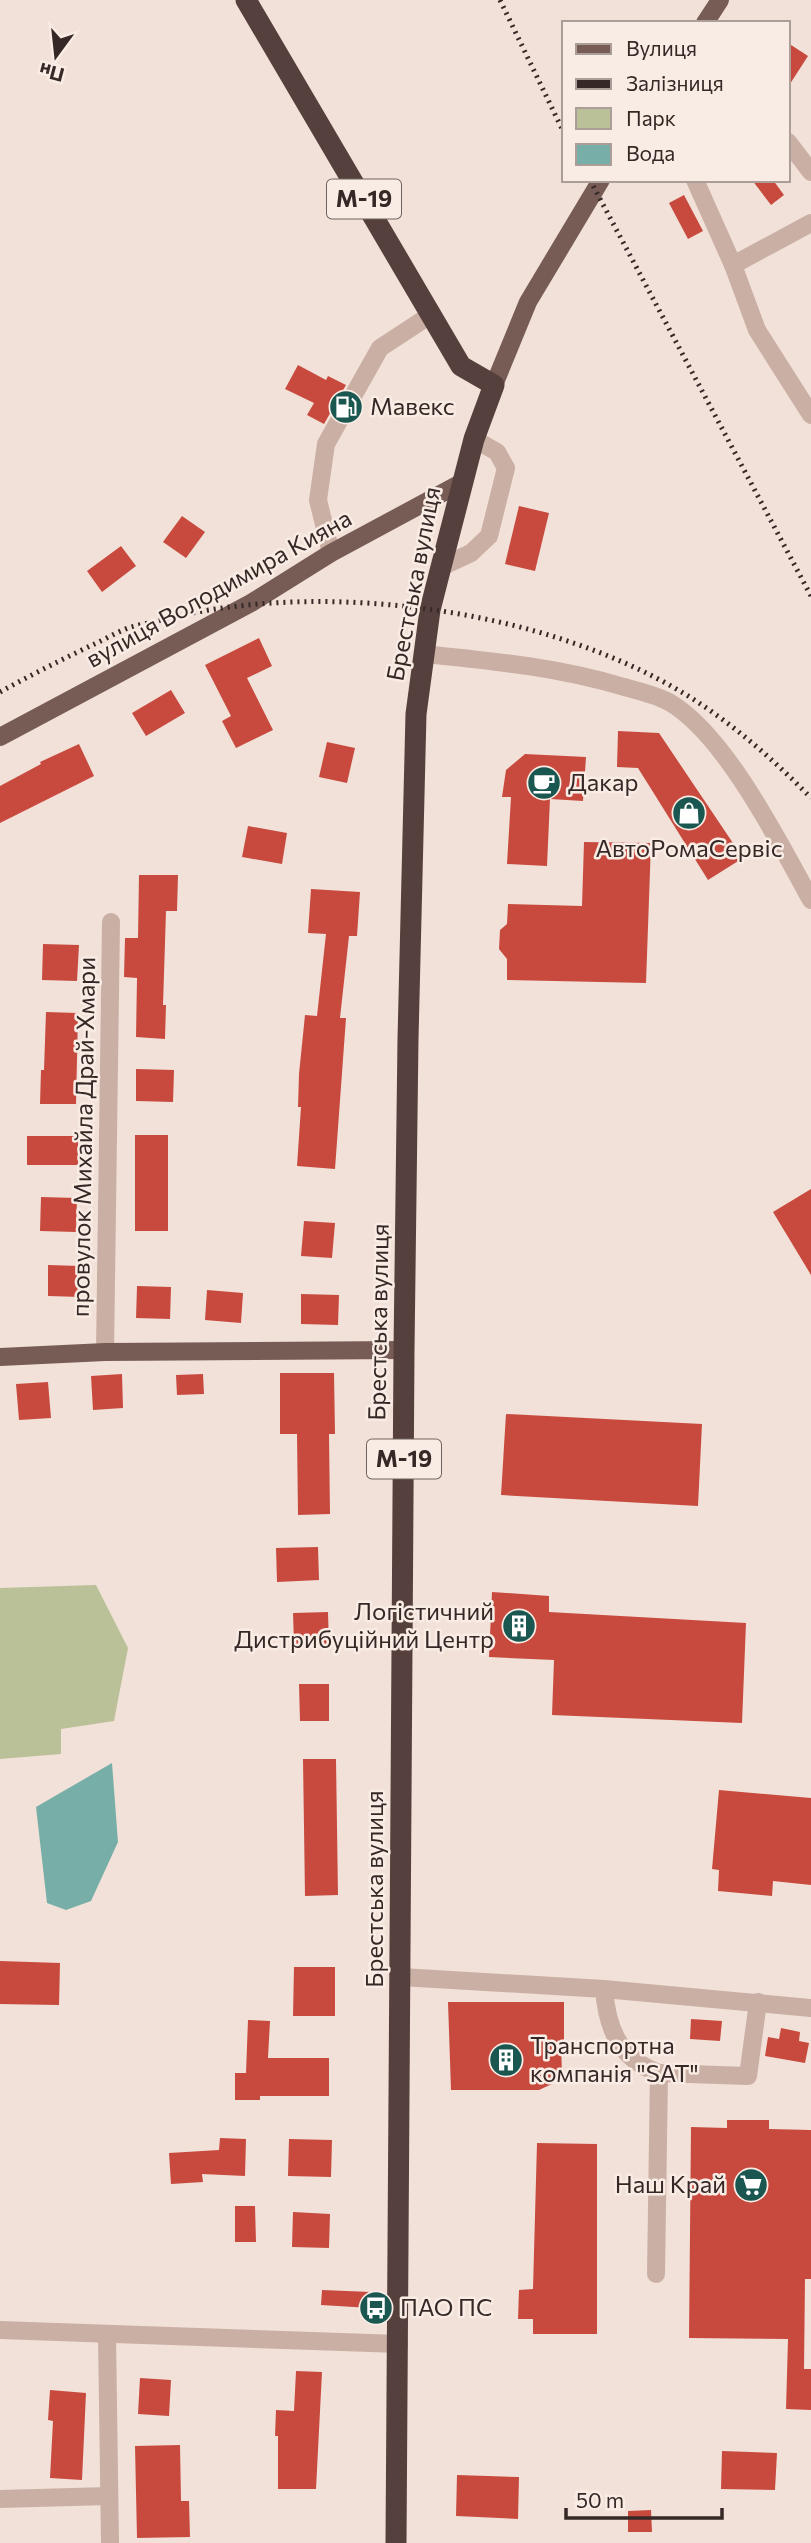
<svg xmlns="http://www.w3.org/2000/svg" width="811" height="2543" font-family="Commissioner,sans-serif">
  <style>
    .green { fill: #bac198 }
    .water { fill: #77afa8 }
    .building { fill: #c84a3f }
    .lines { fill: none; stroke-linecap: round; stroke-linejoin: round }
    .minor { stroke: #caafa4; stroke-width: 18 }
    .major { stroke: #775c56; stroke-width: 18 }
    .highway { stroke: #56403d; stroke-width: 21 }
    .rail { stroke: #352826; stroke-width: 5; stroke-dasharray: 2 5; stroke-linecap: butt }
    .labels { text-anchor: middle; stroke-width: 5; stroke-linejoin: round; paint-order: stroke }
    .shield { fill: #f9ece4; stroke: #70635f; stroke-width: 2 }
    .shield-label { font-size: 23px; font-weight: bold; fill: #352826 }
    .poi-label { font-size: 24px; fill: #352826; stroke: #f9ece4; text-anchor: start }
    .street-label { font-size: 24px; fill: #352826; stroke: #f9ece4 }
  </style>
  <rect width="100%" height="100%" fill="#f2e1d8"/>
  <polygon class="green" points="96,1585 128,1648 114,1721 61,1729 61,1754 0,1759 0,1588"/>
  <polygon class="water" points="112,1763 118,1842 91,1901 66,1910 47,1903 36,1807"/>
  <g class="building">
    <polygon points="788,43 808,56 788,87"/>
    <polygon points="752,180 773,180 784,195 771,205"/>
    <polygon points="684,195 703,231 688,239 669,203"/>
    <polygon points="298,365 326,380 328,376 346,385 324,424 307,415 314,403 285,389"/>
    <polygon points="519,506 549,513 535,571 505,564"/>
    <polygon points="182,516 205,532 186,558 163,542"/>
    <polygon points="121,546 136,566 102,592 87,571"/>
    <polygon points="259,638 272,666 247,678 273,730 236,748 222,721 231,716 205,665"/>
    <polygon points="171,690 185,713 146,736 132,713"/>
    <polygon points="618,731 659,733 743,858 708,880 638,768 617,767"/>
    <polygon points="327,742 355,748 347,783 319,777"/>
    <polygon points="79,744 94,776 0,823 0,786 41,764 40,762"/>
    <polygon points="525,754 586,757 583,801 550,799 547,866 507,864 511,797 502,797 506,770"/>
    <polygon points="248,826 287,833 282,864 242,857"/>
    <polygon points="584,842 651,843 646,983 507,980 507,959 499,949 500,930 507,924 508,904 582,906"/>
    <polygon points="139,875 178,875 177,911 166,911 163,1005 166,1005 165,1039 136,1037 137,978 124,977 125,938 138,938"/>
    <polygon points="311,889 360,892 357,936 349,936 340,1018 346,1018 335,1169 297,1166 301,1107 298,1107 299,1074 305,1015 317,1016 326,934 308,933"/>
    <polygon points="43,944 79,945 77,981 42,980"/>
    <polygon points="46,1012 78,1013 76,1104 40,1104 41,1070 44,1070"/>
    <polygon points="136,1069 174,1070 173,1102 136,1101"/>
    <rect x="135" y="1135" width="33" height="96"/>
    <rect x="27" y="1136" width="51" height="29"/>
    <polygon points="811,1189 811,1275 773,1212"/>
    <polygon points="41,1197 77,1198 76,1232 40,1231"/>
    <polygon points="304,1221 335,1223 332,1258 301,1256"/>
    <polygon points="48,1265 81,1266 81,1297 48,1296"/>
    <polygon points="137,1286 171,1287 170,1319 136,1318"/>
    <polygon points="207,1290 243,1293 241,1323 205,1320"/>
    <polygon points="301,1294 339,1295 338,1325 301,1324"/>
    <polygon points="280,1373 334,1373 335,1434 329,1434 330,1514 298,1515 297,1434 280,1434"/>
    <polygon points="122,1374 123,1408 93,1410 91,1376"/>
    <polygon points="203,1374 204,1394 177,1395 176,1375"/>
    <polygon points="48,1382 51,1418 19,1420 16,1384"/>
    <polygon points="506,1414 702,1424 698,1506 501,1495"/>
    <polygon points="318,1547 319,1580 277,1582 276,1548"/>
    <polygon points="492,1592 549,1596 549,1612 746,1623 742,1723 552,1715 554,1660 489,1657"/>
    <polygon points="328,1612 329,1645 294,1645 293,1613"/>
    <polygon points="299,1684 329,1684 329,1721 300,1721"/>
    <polygon points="303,1759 336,1759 338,1895 305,1896"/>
    <polygon points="719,1790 811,1798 811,1885 773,1881 772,1896 718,1891 719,1870 712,1869"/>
    <polygon points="0,1961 60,1963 59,2005 0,2004"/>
    <polygon points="294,1967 335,1967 335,2016 293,2016"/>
    <polygon points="448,2002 564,2002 564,2042 561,2042 562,2076 552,2076 552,2084 539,2090 451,2090"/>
    <polygon points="691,2019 722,2021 720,2041 690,2039"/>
    <polygon points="248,2020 270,2021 268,2058 329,2058 329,2096 260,2096 260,2100 235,2100 235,2073 246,2073"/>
    <polygon points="781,2028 800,2032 799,2041 809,2043 805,2063 765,2056 768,2037 779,2039"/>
    <polygon points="727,2120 769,2120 769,2129 811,2130 811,2279 805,2279 804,2369 811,2369 811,2410 786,2409 788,2339 689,2338 691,2127 727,2128"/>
    <polygon points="220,2138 246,2139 245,2176 202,2174 203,2182 171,2184 169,2153 219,2150"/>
    <polygon points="289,2139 332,2140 331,2177 288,2176"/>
    <polygon points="537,2143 597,2144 597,2334 533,2334 533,2319 518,2319 519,2290 533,2289"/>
    <polygon points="235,2206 255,2206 256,2242 235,2242"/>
    <polygon points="293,2212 330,2214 329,2248 292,2247"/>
    <polygon points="322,2290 371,2292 370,2308 321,2305"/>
    <polygon points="296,2371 322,2372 316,2489 278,2489 278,2436 275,2436 276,2410 294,2411"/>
    <polygon points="140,2378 171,2380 169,2416 138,2414"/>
    <polygon points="50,2390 86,2393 82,2480 50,2478 53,2421 48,2420"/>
    <polygon points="180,2445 181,2501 189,2501 190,2537 137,2538 135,2446"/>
    <polygon points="722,2451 777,2453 775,2490 721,2489"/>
    <polygon points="457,2475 519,2477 518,2519 456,2516"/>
    <polygon points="651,2510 652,2532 628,2532 628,2511"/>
  </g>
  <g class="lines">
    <g class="minor">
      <polyline points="788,142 811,172"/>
      <polyline points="695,180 733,265 757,330 811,415"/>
      <polyline points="733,265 811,223"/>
      <polyline points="331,553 318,500 326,444 380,348 432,314"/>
      <polyline points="441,567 471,553 489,536 506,468 497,452 474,439"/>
      <path d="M 424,654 C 492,661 558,667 624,687 C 639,691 656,695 669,702 C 725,734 780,844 811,900"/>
      <polyline points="105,1352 111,922"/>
      <path d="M 401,1977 L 604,1989 C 607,2028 619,2059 659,2073 L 656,2274"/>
      <polyline points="604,1989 811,2008"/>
      <polyline points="659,2073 748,2076 758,2002"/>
      <polyline points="0,2330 399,2344"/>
      <polyline points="107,2335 110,2543"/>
      <polyline points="0,2499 109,2496"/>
    </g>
    <g class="major">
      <polyline points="705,23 720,0"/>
      <polyline points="494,385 528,302 601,180"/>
      <polyline points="0,737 251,603 331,553 461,483"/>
      <polyline points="0,1357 105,1352 404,1350"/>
    </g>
    <polyline class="highway" points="246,0 461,366 494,385 474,439 441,567 430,610 416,714 408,1039 404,1350 396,2543"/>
    <g class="rail">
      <polyline points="500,0 564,133"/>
      <polyline points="590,180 811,596"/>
      <path d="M 0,692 C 29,676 59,661 90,646 C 102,641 115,633 128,628 C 141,624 155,622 169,618 C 328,580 544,609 685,694 C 732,723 773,759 811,798"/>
    </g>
  </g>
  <defs>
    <g id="fuel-disc" transform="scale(1.75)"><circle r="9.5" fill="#1b5751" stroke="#f9ece4"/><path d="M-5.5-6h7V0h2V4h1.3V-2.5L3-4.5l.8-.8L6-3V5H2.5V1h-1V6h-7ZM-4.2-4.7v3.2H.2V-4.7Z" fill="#fff"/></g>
    <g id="cafe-disc" transform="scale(1.75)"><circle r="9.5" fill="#1b5751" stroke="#f9ece4"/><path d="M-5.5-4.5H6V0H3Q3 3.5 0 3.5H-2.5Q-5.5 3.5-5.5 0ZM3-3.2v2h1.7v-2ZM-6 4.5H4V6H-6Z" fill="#fff"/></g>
    <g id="shop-disc" transform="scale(1.75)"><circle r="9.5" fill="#1b5751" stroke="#f9ece4"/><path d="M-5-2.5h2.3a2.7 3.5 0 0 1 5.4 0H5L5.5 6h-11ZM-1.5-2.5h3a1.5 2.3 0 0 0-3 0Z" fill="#fff"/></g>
    <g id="building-disc" transform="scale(1.75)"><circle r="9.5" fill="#1b5751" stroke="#f9ece4"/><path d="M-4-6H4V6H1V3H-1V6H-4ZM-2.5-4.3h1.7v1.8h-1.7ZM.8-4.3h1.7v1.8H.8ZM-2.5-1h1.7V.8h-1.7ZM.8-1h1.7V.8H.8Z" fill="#fff"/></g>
    <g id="supermarket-disc" transform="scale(1.75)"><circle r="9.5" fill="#1b5751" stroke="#f9ece4"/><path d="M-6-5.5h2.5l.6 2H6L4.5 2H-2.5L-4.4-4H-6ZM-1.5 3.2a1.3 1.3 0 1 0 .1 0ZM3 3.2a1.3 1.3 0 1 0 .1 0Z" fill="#fff"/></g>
    <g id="bus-disc" transform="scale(1.75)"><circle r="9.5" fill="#1b5751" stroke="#f9ece4"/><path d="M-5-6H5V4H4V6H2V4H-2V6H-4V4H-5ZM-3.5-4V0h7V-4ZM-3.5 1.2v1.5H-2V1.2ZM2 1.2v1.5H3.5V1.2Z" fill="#fff"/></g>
  </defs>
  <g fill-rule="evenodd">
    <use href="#fuel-disc" x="346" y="407"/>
    <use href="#cafe-disc" x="544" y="783"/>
    <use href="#shop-disc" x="689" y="813"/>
    <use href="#building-disc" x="519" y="1626"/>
    <use href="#building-disc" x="506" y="2060"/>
    <use href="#supermarket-disc" x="751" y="2185"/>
    <use href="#bus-disc" x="376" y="2308"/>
  </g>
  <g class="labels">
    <g class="shield">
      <rect x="327" y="179.5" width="74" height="39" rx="5"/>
      <rect x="367" y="1439.5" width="74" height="39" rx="5"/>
    </g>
    <g class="shield-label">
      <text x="364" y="207">М-19</text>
      <text x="404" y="1467">М-19</text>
    </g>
    <g class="poi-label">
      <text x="370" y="415">Мавекс</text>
      <text x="568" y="791">Дакар</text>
      <text x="689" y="857" text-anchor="middle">АвтоРомаСервіс</text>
      <text x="494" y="1620" text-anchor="end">Логістичний<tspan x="494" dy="28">Дистрибуційний Центр</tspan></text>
      <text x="530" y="2054">Транспортна<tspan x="530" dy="28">компанія "SAT"</tspan></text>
      <text x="726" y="2193" text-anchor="end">Наш Край</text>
      <text x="400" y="2316">ПАО ПС</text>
    </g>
    <g class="street-label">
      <text transform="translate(414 584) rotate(-79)" y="8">Брестська вулиця</text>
      <text transform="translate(219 589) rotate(-29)" y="8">вулиця Володимира Кияна</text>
      <text transform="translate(84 1137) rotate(-89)" y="8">провулок Михайла Драй-Хмари</text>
      <text transform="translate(379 1322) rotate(-89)" y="8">Брестська вулиця</text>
      <text transform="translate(375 1889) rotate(-90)" y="8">Брестська вулиця</text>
    </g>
  </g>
  <rect x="562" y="21" width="228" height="161" fill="#f9ece4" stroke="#ab9e98" stroke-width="2"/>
  <rect x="576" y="44" width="35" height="10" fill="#775c56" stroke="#ab9e98" stroke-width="2"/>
  <text x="626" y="56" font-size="21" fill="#352826">Вулиця</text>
  <rect x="576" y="79" width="35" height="10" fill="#352826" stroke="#ab9e98" stroke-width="2"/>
  <text x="626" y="91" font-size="21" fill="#352826">Залізниця</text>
  <rect x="576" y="108" width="35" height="21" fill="#bac198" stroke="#ab9e98" stroke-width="2"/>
  <text x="626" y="126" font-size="21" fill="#352826">Парк</text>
  <rect x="576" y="144" width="35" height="21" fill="#77afa8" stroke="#ab9e98" stroke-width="2"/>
  <text x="626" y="161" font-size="21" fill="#352826">Вода</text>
  <g transform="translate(56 56) rotate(195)" stroke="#f9ece4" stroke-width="5" paint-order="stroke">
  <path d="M0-5L12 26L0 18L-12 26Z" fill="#352826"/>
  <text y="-10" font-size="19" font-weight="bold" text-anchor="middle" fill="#352826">Пн</text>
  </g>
  <path d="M566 2508v10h156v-10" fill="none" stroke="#352826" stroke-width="3.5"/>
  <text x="576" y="2508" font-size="21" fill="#352826" stroke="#f9ece4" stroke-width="5" paint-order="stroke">50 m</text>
</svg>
